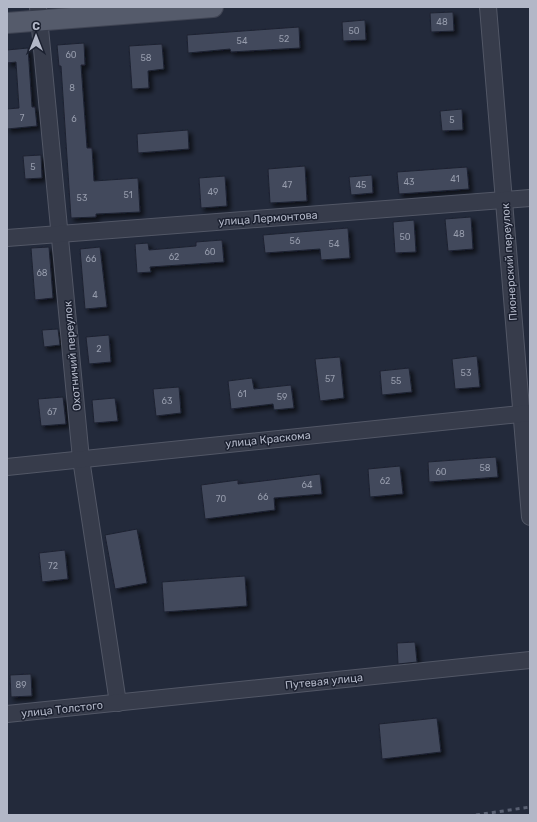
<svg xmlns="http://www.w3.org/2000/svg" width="537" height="822" font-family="Rubik,sans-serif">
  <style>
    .building { fill: #42495c; stroke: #1e2332; filter: url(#shadow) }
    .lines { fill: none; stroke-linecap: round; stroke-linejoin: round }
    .minor-casing { stroke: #525766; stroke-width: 18 }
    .major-casing { stroke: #404554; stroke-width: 22 }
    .minor { stroke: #373c4b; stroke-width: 16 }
    .major { stroke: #555b6b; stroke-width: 20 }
    .rail { stroke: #596072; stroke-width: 3; stroke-dasharray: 4 4; stroke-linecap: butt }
    .labels { text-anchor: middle; stroke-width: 3; stroke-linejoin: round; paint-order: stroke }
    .number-label { font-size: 9px; fill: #969cac }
    .street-label { font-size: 11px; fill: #b2b7c7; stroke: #1c2130 }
  </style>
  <defs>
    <filter id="shadow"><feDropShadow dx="3.5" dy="3.5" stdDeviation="2" flood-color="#0009"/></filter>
  </defs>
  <rect width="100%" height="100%" fill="#232a3b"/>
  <g class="building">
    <polygon points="453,12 454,31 431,32 430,13"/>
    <polygon points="365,20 366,40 343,41 342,22"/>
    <polygon points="299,27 300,48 231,52 230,49 188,53 187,35"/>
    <polygon points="84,43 85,65 81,65 87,148 92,148 94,181 138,178 140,212 96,214 96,217 71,218 61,66 59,66 57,45"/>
    <polygon points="162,44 164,69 148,71 149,88 132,89 129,46"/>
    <polygon points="28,48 32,107 35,107 37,126 7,129 7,109 19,108 16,62 7,63 7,50"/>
    <polygon points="462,109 463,130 442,131 440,111"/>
    <polygon points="188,130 189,149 138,153 137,134"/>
    <polygon points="41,155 42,178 25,179 23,156"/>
    <polygon points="305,166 307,201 270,203 268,169"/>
    <polygon points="467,167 469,189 399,194 397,172"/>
    <polygon points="372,175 373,193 351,195 349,177"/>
    <polygon points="225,176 227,206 201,208 199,178"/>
    <polygon points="471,217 473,249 448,251 445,219"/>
    <polygon points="414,220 416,252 395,253 393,222"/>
    <polygon points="348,228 350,258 321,260 320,249 265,253 263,235"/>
    <polygon points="222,240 224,262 150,267 151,272 137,273 135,244 148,243 149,250 196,246 196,242"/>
    <polygon points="49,247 53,298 35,300 31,248"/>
    <polygon points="100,247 107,307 85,309 80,249"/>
    <polygon points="58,329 60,345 44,347 42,330"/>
    <polygon points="109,335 111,362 89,364 86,337"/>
    <polygon points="477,356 480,387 455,389 452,359"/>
    <polygon points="340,357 344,398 320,401 315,359"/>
    <polygon points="409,368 412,392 382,395 380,371"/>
    <polygon points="252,378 254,389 291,385 294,408 274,410 273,404 231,409 228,381"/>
    <polygon points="179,387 181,413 156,416 153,389"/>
    <polygon points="63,397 66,424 41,426 38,399"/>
    <polygon points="115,398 118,421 94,423 92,400"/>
    <polygon points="496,457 498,477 429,482 428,462"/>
    <polygon points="400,466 403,494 370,497 368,469"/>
    <polygon points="320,474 322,494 274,498 275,510 205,519 201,485 238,480 238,484"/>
    <polygon points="137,529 147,583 115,589 105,535"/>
    <polygon points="65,550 68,579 42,582 39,553"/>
    <polygon points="245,576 247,606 164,612 162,582"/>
    <polygon points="415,642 417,662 398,664 397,643"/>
    <polygon points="31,674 32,696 11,697 10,675"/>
    <polygon points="437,718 441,752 382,759 379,724"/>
  </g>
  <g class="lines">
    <g class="minor-casing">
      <g id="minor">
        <polyline points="38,7 81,459 118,703"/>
        <polyline points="488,7 530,517"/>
        <polyline points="7,238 530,198"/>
        <polyline points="7,467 530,413"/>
        <polyline points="7,714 530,660"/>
      </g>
    </g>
    <g class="major-casing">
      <polyline id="major" points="7,23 213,7"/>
    </g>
    <use href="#minor" class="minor"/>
    <use href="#major" class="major"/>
    <polyline class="rail" points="476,815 530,807"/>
  </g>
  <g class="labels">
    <g class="number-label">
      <text x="442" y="25">48</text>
      <text x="354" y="34">50</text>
      <text x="284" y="42">52</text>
      <text x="242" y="44">54</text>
      <text x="71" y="58">60</text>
      <text x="146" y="61">58</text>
      <text x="72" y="91">8</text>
      <text x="22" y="121">7</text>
      <text x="74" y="122">6</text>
      <text x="452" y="123">5</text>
      <text x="33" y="170">5</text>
      <text x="455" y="182">41</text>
      <text x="409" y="185">43</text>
      <text x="287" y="188">47</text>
      <text x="361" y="188">45</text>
      <text x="213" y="195">49</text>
      <text x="128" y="198">51</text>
      <text x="82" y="201">53</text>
      <text x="459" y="237">48</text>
      <text x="405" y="240">50</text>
      <text x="295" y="244">56</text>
      <text x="334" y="247">54</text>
      <text x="210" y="255">60</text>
      <text x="174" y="260">62</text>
      <text x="91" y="262">66</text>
      <text x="42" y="276">68</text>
      <text x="95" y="298">4</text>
      <text x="99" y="352">2</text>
      <text x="466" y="376">53</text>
      <text x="330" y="382">57</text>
      <text x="396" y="384">55</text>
      <text x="242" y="397">61</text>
      <text x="282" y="400">59</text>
      <text x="167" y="404">63</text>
      <text x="52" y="415">67</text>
      <text x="485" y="471">58</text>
      <text x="441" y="475">60</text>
      <text x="385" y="484">62</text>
      <text x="307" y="488">64</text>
      <text x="263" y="500">66</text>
      <text x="221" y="502">70</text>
      <text x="53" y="569">72</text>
      <text x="21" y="688">89</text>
    </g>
    <g class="street-label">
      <text transform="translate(268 218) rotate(-4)" y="4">улица Лермонтова</text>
      <text transform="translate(509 262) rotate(-94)" y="4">Пионерский переулок</text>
      <text transform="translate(72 356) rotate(-95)" y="4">Охотничий переулок</text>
      <text transform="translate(268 439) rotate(-6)" y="4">улица Краскома</text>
      <text transform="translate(324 681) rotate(-6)" y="4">Путевая улица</text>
      <text transform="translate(62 709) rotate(-6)" y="4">улица Толстого</text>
    </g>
  </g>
  <rect width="537" height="822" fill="none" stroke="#b2b7c7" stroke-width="16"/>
  <g transform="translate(36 36)" stroke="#1c2130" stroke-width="3" paint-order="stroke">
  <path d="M0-3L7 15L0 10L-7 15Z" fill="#b2b7c7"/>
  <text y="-6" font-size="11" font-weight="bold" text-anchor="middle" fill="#b2b7c7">С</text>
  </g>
</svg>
